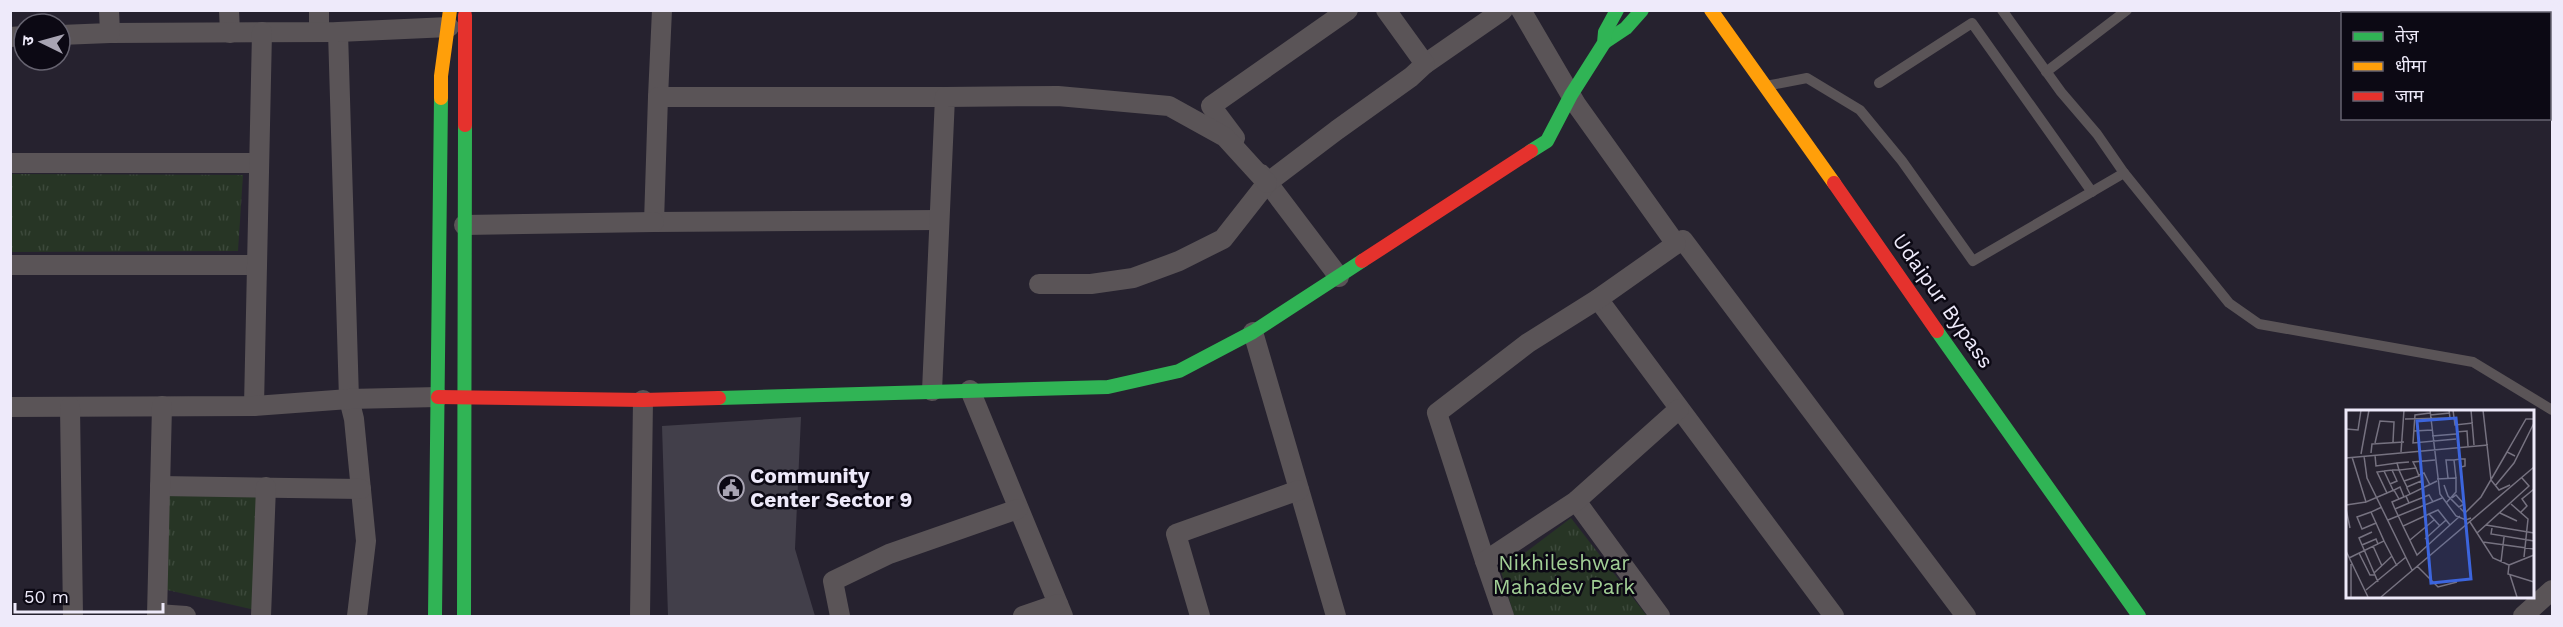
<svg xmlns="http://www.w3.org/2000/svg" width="2563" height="627" font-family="'Work Sans','Noto Sans Devanagari',sans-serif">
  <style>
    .park { fill: url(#park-tufts) }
    .building { fill: #423f4a }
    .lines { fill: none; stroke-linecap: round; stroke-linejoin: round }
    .lane { stroke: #5a5457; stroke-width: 10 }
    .street { stroke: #5a5457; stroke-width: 20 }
    .fast { stroke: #30b455; stroke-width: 14 }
    .slow { stroke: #ff9f0a; stroke-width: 14 }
    .jam { stroke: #e5322d; stroke-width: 14 }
    .labels { text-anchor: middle; stroke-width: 5; stroke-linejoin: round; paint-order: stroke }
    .street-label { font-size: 21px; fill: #eeeafa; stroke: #0c0914 }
    .poi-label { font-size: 21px; font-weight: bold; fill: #eeeafa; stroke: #0c0914; text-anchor: start }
    .park-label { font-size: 21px; fill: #a1ce95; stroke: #0c0914 }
    .inset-road { fill: none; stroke: #767280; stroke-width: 1.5 }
    .view { fill: #3c65dd; fill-opacity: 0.15; stroke: #3c65dd; stroke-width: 3 }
    .inset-edge { fill: none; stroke: #eeeafa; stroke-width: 3 }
  </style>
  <defs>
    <pattern id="park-tufts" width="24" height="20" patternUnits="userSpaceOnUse" patternTransform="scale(1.5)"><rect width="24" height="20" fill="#273525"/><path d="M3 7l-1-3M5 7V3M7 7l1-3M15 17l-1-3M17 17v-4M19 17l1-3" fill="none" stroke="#3c493b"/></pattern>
  </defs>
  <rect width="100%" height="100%" fill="#26222f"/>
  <g class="park">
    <polygon points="11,174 243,175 238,251 11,252"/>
    <polygon points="167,490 263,490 255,610 163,589"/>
    <polygon points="1571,518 1647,616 1514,616 1501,571"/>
  </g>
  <polygon class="building" points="801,417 795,549 815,616 668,616 662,426"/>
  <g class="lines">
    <g class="lane">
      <polyline points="2002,10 2061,92 2097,134 2124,173"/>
      <polyline points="2046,72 2127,10"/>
      <polyline points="1879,83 1972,23 2092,192"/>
      <polyline points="1771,85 1807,78 1860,110 1902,161 1973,261 2124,173 2229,303 2259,324 2473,362 2552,410"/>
    </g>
    <g class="street">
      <polyline points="229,10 230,33"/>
      <polyline points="319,10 319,32"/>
      <polyline points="338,32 349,399 354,419 366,541 357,616"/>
      <polyline points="110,33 338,32 449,27"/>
      <polyline points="60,35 110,33 109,10"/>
      <polyline points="10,37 24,36"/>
      <polyline points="1425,64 1503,10"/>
      <polyline points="658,97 662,10"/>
      <polyline points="1235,138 1211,106 1348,10"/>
      <polyline points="10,163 259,163"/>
      <polyline points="1261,174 1339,277"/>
      <polyline points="939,220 654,222 658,97 945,97"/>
      <polyline points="464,225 654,222"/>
      <polyline points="1676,244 1683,240 1966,616"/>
      <polyline points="10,265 257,265"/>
      <polyline points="1039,284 1091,284 1133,278 1179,261 1223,239 1267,183 1337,130 1411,77 1425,64 1386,10"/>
      <polyline points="1598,299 1834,616"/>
      <polyline points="1253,332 1336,616"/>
      <polyline points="970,390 1063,616"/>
      <polyline points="932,391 945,97 1058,96 1169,106 1225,137 1267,183"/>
      <polyline points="254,406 262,32"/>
      <polyline points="10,407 254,406 349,399 438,397"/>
      <polyline points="70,407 73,616"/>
      <polyline points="160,486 361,489"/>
      <polyline points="1576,501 1660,616"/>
      <polyline points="1485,561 1437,413 1528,343 1598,299 1676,244 1576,104 1521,10"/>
      <polyline points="157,614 186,616"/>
      <polyline points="157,616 162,406"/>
      <polyline points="261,616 266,487"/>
      <polyline points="640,616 643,400"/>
      <polyline points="840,616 833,581 889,554 1018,509"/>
      <polyline points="1023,616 1058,604"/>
      <polyline points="1200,616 1176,534 1299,490"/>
      <polyline points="1504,616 1485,561 1576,501 1679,409"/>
      <polyline points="2523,616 2552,590"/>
    </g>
    <g class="fast">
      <polyline points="1605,42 1626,28 1642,10"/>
      <polyline points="1531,151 1547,141 1571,95 1604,43 1605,32 1617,10"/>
      <polyline points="1937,331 2139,616"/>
      <polyline points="719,398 1108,387 1179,371 1253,332 1362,261"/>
      <polyline points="435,616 441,98"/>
      <polyline points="464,616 465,125"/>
    </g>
    <g class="slow">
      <polyline points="1711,10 1834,183"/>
      <polyline points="441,98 441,76 450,10"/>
    </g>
    <g class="jam">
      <polyline points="465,125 465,15"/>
      <polyline points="1834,183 1937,331"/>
      <polyline points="1362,261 1531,151"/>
      <polyline points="438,397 643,400 719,398"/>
    </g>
  </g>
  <defs>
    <g id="civic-ring" transform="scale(1.35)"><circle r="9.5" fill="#0c0914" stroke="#a8a4b3" stroke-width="1.5"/><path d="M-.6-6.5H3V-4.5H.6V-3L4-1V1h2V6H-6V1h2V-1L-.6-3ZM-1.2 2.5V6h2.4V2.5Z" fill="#a8a4b3"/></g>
  </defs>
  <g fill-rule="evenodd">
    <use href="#civic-ring" x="731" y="488"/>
  </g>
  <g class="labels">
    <g class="street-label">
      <text transform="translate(1943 301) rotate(55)" y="7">Udaipur Bypass</text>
    </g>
    <g class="poi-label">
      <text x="750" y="483">Community<tspan x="750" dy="24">Center Sector 9</tspan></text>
    </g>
    <g class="park-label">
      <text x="1564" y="570">Nikhileshwar<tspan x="1564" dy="24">Mahadev Park</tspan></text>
    </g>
  </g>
  <g transform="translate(2346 410)">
    <rect width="188" height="188" fill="#26222f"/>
    <path class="inset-road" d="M 84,0 L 94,84 L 110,106 L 120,110 L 125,108M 107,0 L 109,15 L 127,13M 125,0 L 128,35M 137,0 L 145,70 L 153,80 L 164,75M 84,3 L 69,5 L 67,33 L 110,29M 84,5 L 104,3M 59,9 L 104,8 L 103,0M 0,19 L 12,20 L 15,0M 68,21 L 86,20M 110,22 L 121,21 L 122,36M 86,26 L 110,24M 29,33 L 34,11 L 48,12 L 47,32M 55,42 L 58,0M 25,43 L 26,34 L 58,32M 15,44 L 23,0M 29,45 L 30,56 L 51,53M 18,46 L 21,68 L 66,160M 169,46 L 161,42 L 180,9 L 188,9M 6,47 L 20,92 L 41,83M 0,48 L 142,35M 108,50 L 114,49 L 115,57 L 119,56 L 119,49 L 114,49M 70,58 L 67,52 L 89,50M 46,60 L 53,60 L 51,53 L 63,52M 38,61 L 46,60 L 51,71 L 44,74M 73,65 L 78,63 L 84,75M 102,68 L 100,50 L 108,50 L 110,68M 91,69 L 110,68 L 110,82 L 100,93M 58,71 L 73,66 L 70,58 L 53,60 L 58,71 L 61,77 L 61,78 L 64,84M 98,75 L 102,86 L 113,97 L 118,94 L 110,85 L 106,88M 149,76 L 168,53 L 188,13M 61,77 L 75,71 L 78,78M 47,80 L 38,61 L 31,62 L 41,83 L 48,80M 60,86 L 46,92 L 49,99 L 63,93M 53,89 L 48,80 L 54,77 L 58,87M 87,92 L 83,85 L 63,93 L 60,86 L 91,71M 165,94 L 182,109 L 178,147M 0,95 L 20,92M 114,98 L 119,103 L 135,87 L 161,42M 0,99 L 4,118M 49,99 L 57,116M 25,102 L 11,107 L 16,119 L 30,113 L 25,102 L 36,97M 154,103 L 171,111M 174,103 L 181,96 L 176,89 L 188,79M 83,104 L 92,100 L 104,115 L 114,106M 42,110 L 96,88M 124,112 L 147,148 L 163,155 L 162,164 L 188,172M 140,115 L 188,123M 94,116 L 83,104 L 57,116 L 71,145 L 104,115M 146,118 L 145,124 L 188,131M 131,123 L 183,76 L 176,68M 79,129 L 100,110M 64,130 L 88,110M 38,131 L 51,156M 137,132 L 188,139M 32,134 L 30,129 L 16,135 L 32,172M 16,135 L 13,128 L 26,122M 27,136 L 36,156M 0,141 L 22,187M 13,143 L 24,165 L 29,165M 3,148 L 38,131 L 30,113M 155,152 L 158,127M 163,155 L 188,145M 71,156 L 92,177 L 111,172M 28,163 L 46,146M 164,165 L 171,187M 20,180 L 60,147M 5,187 L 5,154M 35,187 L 188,57"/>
    <path class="view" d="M 110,8 L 125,169 L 85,173 L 71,11 Z"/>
    <rect width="188" height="188" class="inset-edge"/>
  </g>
  <rect width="2563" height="627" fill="none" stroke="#eeeafa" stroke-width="24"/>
  <rect x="2341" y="12" width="210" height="108" fill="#0c0914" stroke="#666370" stroke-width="1.5"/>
  <rect x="2353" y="32" width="30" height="9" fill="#30b455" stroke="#666370" stroke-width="1.5"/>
  <text x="2395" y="42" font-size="18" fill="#eeeafa">तेज़</text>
  <rect x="2353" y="62" width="30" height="9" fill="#ff9f0a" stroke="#666370" stroke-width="1.5"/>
  <text x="2395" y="72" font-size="18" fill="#eeeafa">धीमा</text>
  <rect x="2353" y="92" width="30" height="9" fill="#e5322d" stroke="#666370" stroke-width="1.5"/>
  <text x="2395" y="102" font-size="18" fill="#eeeafa">जाम</text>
  <g transform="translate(42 42) rotate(275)"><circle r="28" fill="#0c0914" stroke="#666370" stroke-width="1.5"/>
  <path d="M0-4.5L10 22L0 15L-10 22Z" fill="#a8a4b3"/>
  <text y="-9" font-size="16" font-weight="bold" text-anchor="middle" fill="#eeeafa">उ</text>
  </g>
  <path d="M15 603v9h148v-9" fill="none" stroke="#eeeafa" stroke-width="3"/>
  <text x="24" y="603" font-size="18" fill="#eeeafa" stroke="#0c0914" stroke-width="4.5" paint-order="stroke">50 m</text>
</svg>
